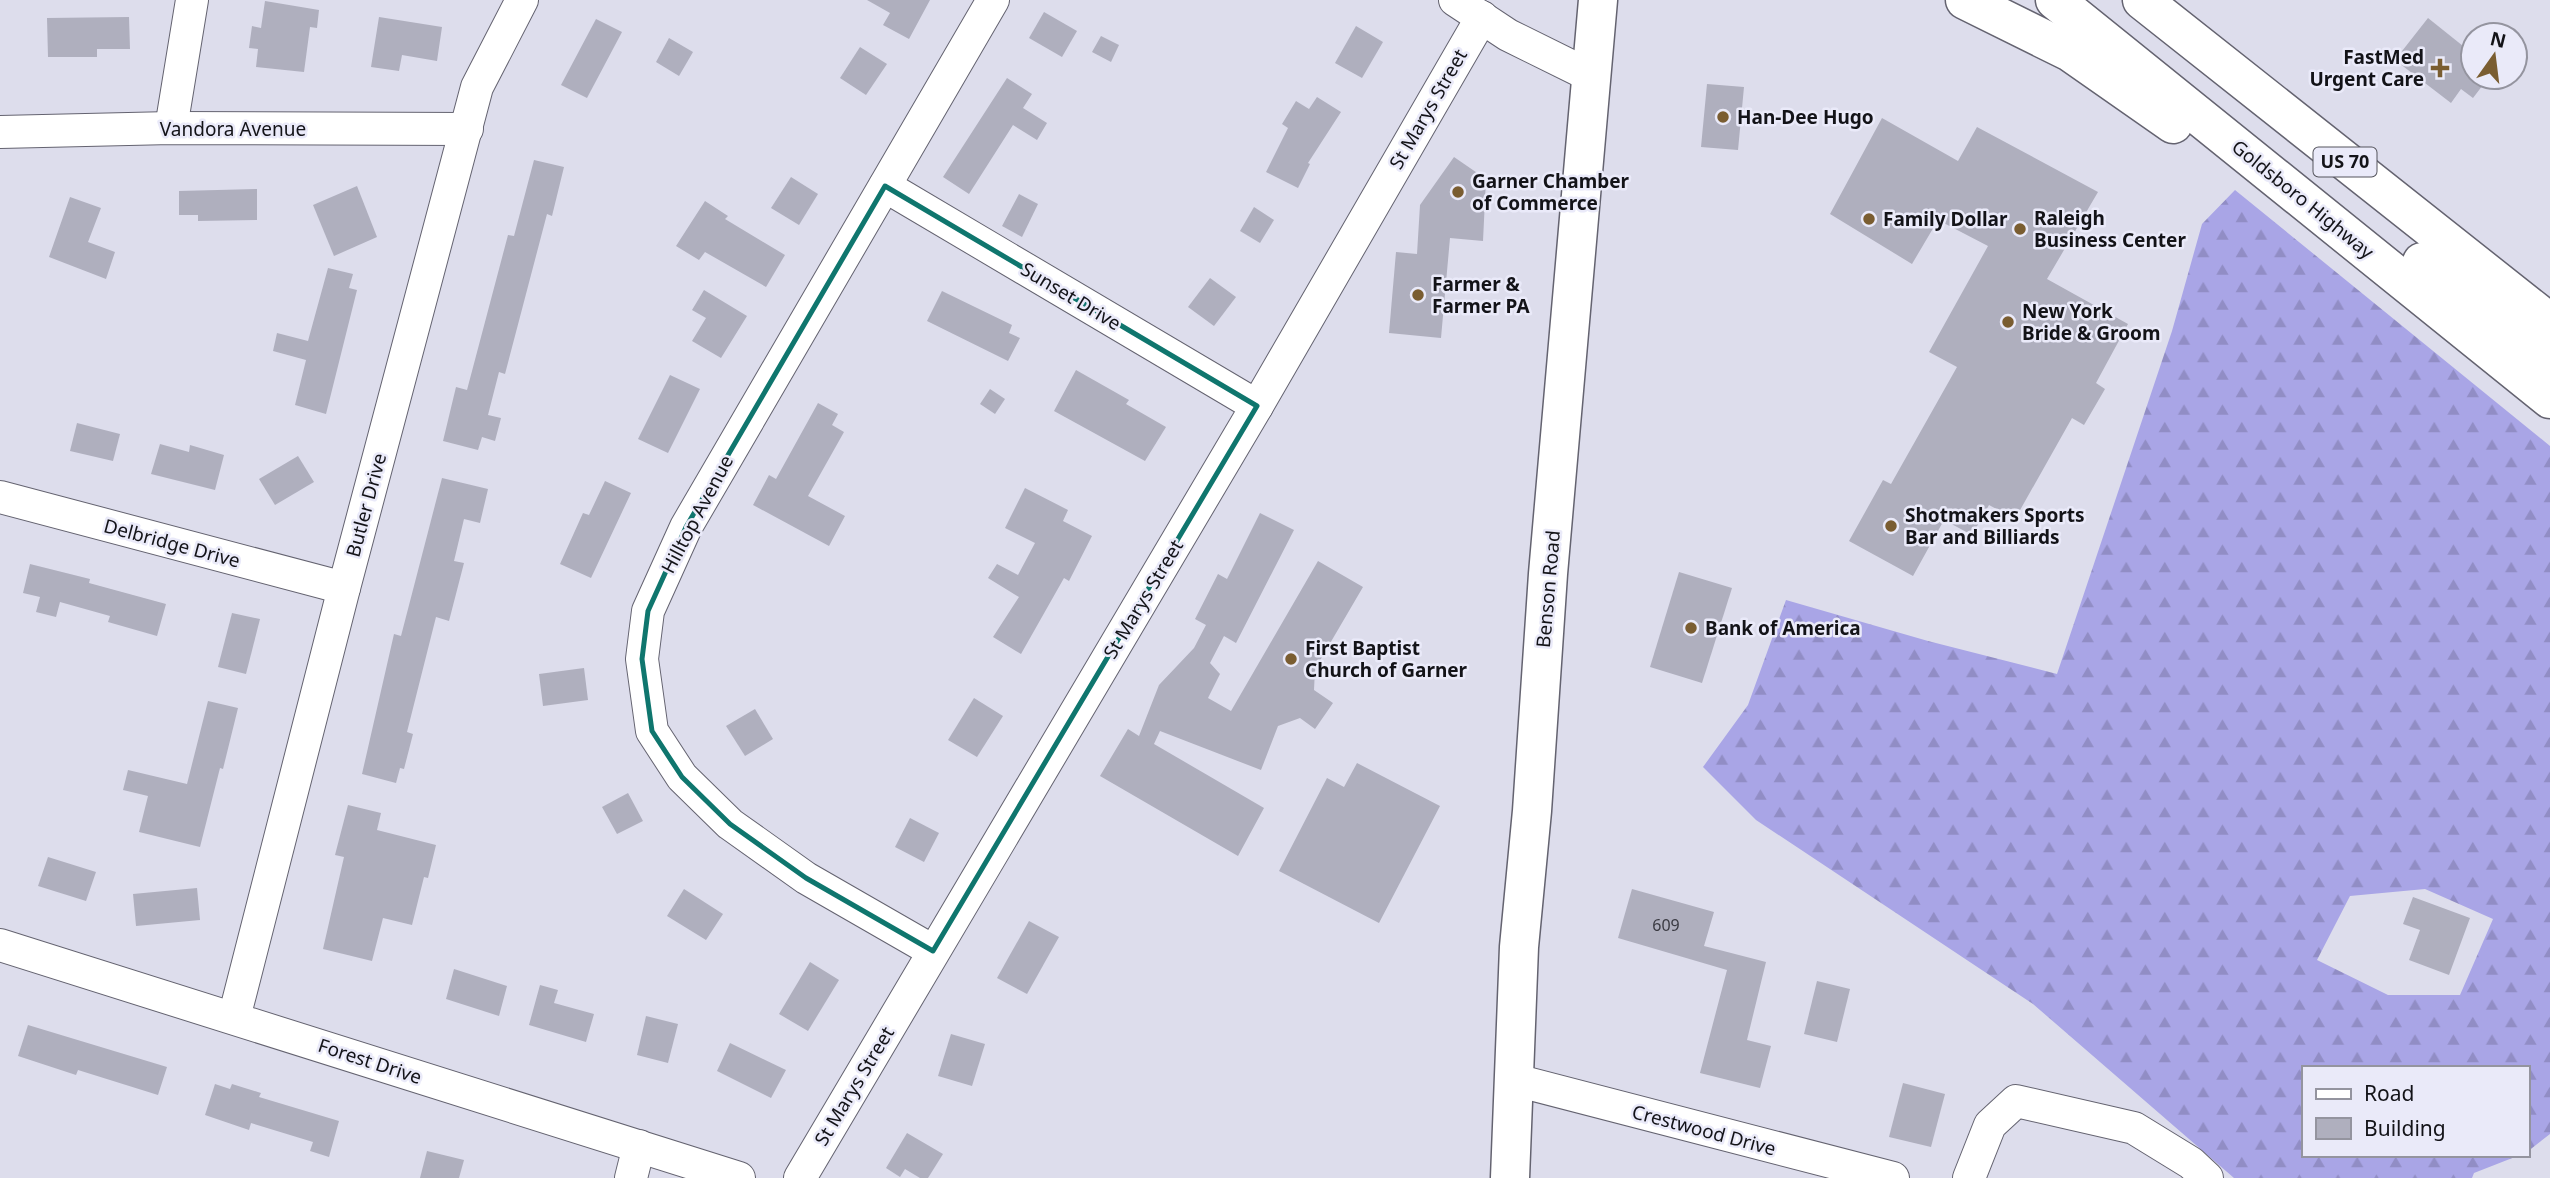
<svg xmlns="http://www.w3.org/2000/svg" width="2550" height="1178" font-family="'Noto Sans',sans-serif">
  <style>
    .forest { fill: url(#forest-firs); fill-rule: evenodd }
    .building { fill: #afafbe }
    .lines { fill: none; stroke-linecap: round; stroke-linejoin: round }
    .minor-casing { stroke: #646370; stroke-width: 34 }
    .major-casing { stroke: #646370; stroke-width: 41 }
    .minor { stroke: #fff; stroke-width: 32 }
    .major { stroke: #fff; stroke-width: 38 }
    .marked { fill: none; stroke: #0f766e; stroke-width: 5; stroke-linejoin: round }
    .poi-dot { fill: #7a5d31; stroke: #eaeaf9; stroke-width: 2.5 }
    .labels { text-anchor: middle; stroke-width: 5; stroke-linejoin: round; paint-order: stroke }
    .number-label { font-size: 16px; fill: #3a3a42 }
    .shield { fill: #eaeaf9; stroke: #54545c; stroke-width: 2 }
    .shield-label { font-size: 18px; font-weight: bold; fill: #131318 }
    .poi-label { font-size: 19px; font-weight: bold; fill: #131318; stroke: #eaeaf9; text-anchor: start }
    .street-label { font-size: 19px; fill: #131318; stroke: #eaeaf9 }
  </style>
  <defs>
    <pattern id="forest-firs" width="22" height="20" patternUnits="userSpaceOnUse" patternTransform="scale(1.75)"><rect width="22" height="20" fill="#a9a5e6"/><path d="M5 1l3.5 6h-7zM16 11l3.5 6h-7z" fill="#918dc5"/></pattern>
  </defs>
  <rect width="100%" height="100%" fill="#ddddec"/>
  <path class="forest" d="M 2235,190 L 2550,446 L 2550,1134 L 2527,1152 L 2527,1068 L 2303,1068 L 2303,1155 L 2520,1155 L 2474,1173 L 2472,1178 L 2234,1178 L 2033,1004 L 1756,820 L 1703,767 L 1748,705 L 1786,600 L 1928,641 L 2057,674 L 2172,331 L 2202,224 ZM 2425,889 L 2493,919 L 2460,995 L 2388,995 L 2317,960 L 2350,896 Z"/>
  <g class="building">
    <polygon points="867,0 930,0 909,39 883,25 890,13"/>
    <polygon points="265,1 319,10 317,28 310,27 304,72 256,67 258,49 249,48 252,26 261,28"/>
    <polygon points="1044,12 1077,31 1062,57 1029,38"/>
    <polygon points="129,17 130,49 97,49 97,57 48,57 47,18"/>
    <polygon points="379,17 442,27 437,61 402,55 399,71 371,67"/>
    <polygon points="2428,18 2473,54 2473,77 2489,77 2473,98 2461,89 2451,103 2395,60"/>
    <polygon points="596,19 622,32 587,98 561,85"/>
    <polygon points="1356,26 1383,42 1362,78 1335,63"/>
    <polygon points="1101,36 1119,45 1111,62 1092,52"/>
    <polygon points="669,38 693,52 679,76 656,62"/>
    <polygon points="860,47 887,64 866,95 840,78"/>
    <polygon points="1007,78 1032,94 1023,108 1047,123 1037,140 1013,125 969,194 943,177"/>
    <polygon points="1707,84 1744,87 1738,150 1701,147"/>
    <polygon points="1317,97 1341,112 1308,163 1310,164 1298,188 1266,172 1288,128 1282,124 1296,101 1309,109"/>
    <polygon points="1882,118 1958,161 1977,127 2098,192 2047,279 2128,324 2096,383 2105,389 2084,425 2072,418 2015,519 1989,505 1972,535 1944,520 1913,576 1849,541 1883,480 1891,484 1957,367 1929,352 1988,246 1938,220 1912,264 1830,214"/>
    <polygon points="1454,157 1486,179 1483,241 1450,238 1441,338 1389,333 1396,252 1417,254 1420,205"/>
    <polygon points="534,160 564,167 552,216 547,214 505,374 499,372 488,415 501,418 495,441 482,437 478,450 443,441 456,387 467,390 508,235 514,236"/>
    <polygon points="791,177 818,194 799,225 771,208"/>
    <polygon points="357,186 377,237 334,256 313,205"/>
    <polygon points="257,189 257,220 198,221 198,215 179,215 179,191"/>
    <polygon points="1019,194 1038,204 1022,237 1002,226"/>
    <polygon points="70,197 101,208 88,242 115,252 106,279 49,257"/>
    <polygon points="705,201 728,216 725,219 785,255 766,287 705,252 699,260 676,246"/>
    <polygon points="1254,207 1274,220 1260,243 1240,231"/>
    <polygon points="328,268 353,274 349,288 357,290 326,414 295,405 306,360 273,351 277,333 308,341"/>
    <polygon points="1210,278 1236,297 1214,326 1188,307"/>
    <polygon points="704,290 747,316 721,358 692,341 706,318 692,310"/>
    <polygon points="942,291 1012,325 1009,333 1020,338 1008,361 927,321"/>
    <polygon points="1076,370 1129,400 1126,404 1166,427 1145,461 1054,411"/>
    <polygon points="670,375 700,389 668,453 638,439"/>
    <polygon points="990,389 1005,399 995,414 980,404"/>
    <polygon points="818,403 838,414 832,425 844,432 808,496 845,516 829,546 753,505 769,475 776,479"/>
    <polygon points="77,423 120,434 113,461 70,451"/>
    <polygon points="160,444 189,452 190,445 224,455 215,490 151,474"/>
    <polygon points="298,456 314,482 275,505 259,479"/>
    <polygon points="442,478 488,489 480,523 464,519 454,561 464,563 449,621 436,617 407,732 413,734 404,769 400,768 396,783 362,774 394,634 401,636"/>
    <polygon points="605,481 631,493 591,578 560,564 583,513 589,515"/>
    <polygon points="1025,488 1068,510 1063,521 1092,536 1069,581 1064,578 1021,654 993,637 1019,597 988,578 997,564 1018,575 1035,543 1005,528"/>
    <polygon points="1260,513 1294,530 1236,643 1224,636 1210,663 1220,674 1208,698 1231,711 1318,561 1363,587 1315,669 1314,690 1333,703 1315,729 1300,718 1278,726 1261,770 1160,731 1154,744 1264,808 1238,856 1100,776 1128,729 1139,736 1159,685 1194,648 1206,625 1195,619 1218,574 1227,579"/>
    <polygon points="30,564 90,579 89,583 166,604 157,636 108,622 110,616 60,602 56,617 36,612 40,597 23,593"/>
    <polygon points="1679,572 1732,588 1702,683 1650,667"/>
    <polygon points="232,613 260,619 246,674 218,667"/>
    <polygon points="584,668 588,700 543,706 539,674"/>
    <polygon points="974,698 1003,716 977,757 948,740"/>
    <polygon points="208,701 238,708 223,769 220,768 200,847 139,832 148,796 123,790 128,770 187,784"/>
    <polygon points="755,709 773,739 745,756 726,726"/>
    <polygon points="1357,763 1440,806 1379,923 1279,871 1327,778 1344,787"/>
    <polygon points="628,793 643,821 617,834 602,807"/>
    <polygon points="348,805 381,813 377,830 436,845 428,878 424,877 412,925 383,918 372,961 323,949 344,857 335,855"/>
    <polygon points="910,818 939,833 924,862 895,847"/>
    <polygon points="48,857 96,872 86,901 38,886"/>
    <polygon points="197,888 200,920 136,926 133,894"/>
    <polygon points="684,889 723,914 706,940 667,916"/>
    <polygon points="1632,889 1714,912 1704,946 1766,962 1747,1040 1771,1046 1760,1088 1700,1073 1727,970 1618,938"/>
    <polygon points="2413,897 2470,918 2449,975 2409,960 2420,930 2403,924"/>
    <polygon points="1029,921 1059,937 1027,994 997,978"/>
    <polygon points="810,962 839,980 808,1031 779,1014"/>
    <polygon points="454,969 507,986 499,1016 446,999"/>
    <polygon points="1817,981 1850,989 1837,1042 1804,1034"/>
    <polygon points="540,985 558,990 554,1003 594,1014 586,1042 529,1025"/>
    <polygon points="646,1016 678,1024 668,1063 637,1055"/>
    <polygon points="28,1025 167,1067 158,1095 78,1070 76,1075 18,1056"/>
    <polygon points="951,1034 985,1044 972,1086 938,1076"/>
    <polygon points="730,1043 786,1070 771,1098 717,1071"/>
    <polygon points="1903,1083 1945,1094 1931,1147 1889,1137"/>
    <polygon points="215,1084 230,1089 232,1084 261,1093 259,1097 339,1121 329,1157 310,1151 313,1142 251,1123 249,1130 205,1115"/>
    <polygon points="907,1133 943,1154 928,1178 920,1178 905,1169 900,1177 886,1168"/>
    <polygon points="427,1151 464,1160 459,1178 420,1178"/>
  </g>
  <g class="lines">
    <g class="minor-casing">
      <g id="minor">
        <polyline points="1455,0 1508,35 1591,76"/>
        <polyline points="171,128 192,0"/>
        <polyline points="0,132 171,128 467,129"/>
        <polyline points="885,186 1257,406"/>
        <polyline points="0,497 344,588"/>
        <polyline points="0,945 739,1178"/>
        <polyline points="933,951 806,878 730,824 682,777 652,731 642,659 648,611 686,527 993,0"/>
        <polyline points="234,1018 344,588 477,87 522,0"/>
        <polyline points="1515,1080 1893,1178"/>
        <polyline points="631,1178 639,1146"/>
        <polyline points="800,1178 1257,406 1482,17"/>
        <polyline points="1969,1178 1990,1125 2016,1101 2134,1128 2191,1163 2207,1178"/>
      </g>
    </g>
    <g class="major-casing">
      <g id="major">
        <polyline points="1965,0 2070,52 2173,124"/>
        <polyline points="2055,0 2550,399"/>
        <polyline points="2142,0 2550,323"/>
        <polyline points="2422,262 2550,361"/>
        <polyline points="1510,1178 1519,947 1532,811 1548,574 1598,0"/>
      </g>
    </g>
    <use href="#minor" class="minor"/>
    <use href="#major" class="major"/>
  </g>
  <path class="marked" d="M 885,186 L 1257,406 L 933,951 L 806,878 L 730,824 L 682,777 L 652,731 L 642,659 L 648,611 L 686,527 Z"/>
  <g class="poi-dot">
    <path d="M2436.5 57.5h7v7h7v7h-7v7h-7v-7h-7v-7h7z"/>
    <circle cx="1723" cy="117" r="7"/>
    <circle cx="1458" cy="192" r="7"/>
    <circle cx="1869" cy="219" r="7"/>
    <circle cx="2020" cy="229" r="7"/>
    <circle cx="1418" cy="295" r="7"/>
    <circle cx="2008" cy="322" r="7"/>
    <circle cx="1891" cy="526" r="7"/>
    <circle cx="1691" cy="628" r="7"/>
    <circle cx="1291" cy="659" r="7"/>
  </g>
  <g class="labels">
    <g class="number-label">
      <text x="1666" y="931">609</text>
    </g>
    <rect class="shield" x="2313.5" y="147.5" width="63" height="29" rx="5"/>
    <g class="shield-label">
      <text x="2345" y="168">US 70</text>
    </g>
    <g class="poi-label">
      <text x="2424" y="64" text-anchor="end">FastMed<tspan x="2424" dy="22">Urgent Care</tspan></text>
      <text x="1737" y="124">Han-Dee Hugo</text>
      <text x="1472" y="188">Garner Chamber<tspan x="1472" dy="22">of Commerce</tspan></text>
      <text x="2034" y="225">Raleigh<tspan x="2034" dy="22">Business Center</tspan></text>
      <text x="1883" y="226">Family Dollar</text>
      <text x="1432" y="291">Farmer &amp;<tspan x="1432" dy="22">Farmer PA</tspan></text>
      <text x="2022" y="318">New York<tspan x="2022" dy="22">Bride &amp; Groom</tspan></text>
      <text x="1905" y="522">Shotmakers Sports<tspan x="1905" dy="22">Bar and Billiards</tspan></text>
      <text x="1705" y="635">Bank of America</text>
      <text x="1305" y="655">First Baptist<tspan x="1305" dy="22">Church of Garner</tspan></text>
    </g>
    <g class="street-label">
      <text transform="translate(1428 109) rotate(-60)" y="7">St Marys Street</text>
      <text x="233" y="136">Vandora Avenue</text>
      <text transform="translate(2303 199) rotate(39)" y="7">Goldsboro Highway</text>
      <text transform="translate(1071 296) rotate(31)" y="7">Sunset Drive</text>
      <text transform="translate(366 505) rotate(-75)" y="7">Butler Drive</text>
      <text transform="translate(697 514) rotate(-62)" y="7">Hilltop Avenue</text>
      <text transform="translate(172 543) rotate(15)" y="7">Delbridge Drive</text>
      <text transform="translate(1548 589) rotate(-85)" y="7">Benson Road</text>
      <text transform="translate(1143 599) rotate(-59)" y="7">St Marys Street</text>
      <text transform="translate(370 1061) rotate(18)" y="7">Forest Drive</text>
      <text transform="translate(854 1086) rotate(-59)" y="7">St Marys Street</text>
      <text transform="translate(1704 1130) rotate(15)" y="7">Crestwood Drive</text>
    </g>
  </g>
  <rect x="2302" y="1066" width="228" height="91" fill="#eaeaf9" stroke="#94949f" stroke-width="2"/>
  <rect x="2316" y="1089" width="35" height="10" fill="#ffffff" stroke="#94949f" stroke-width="2"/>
  <text x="2364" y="1101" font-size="21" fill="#131318">Road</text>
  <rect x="2316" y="1118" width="35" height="21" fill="#afafbe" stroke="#94949f" stroke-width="2"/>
  <text x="2364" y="1136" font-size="21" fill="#131318">Building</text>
  <g transform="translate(2494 56) rotate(14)"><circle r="33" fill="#eaeaf9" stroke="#94949f" stroke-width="2"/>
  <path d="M0-5L12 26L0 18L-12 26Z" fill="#7a5d31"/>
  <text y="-10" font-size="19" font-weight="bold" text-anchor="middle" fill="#131318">N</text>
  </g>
</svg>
